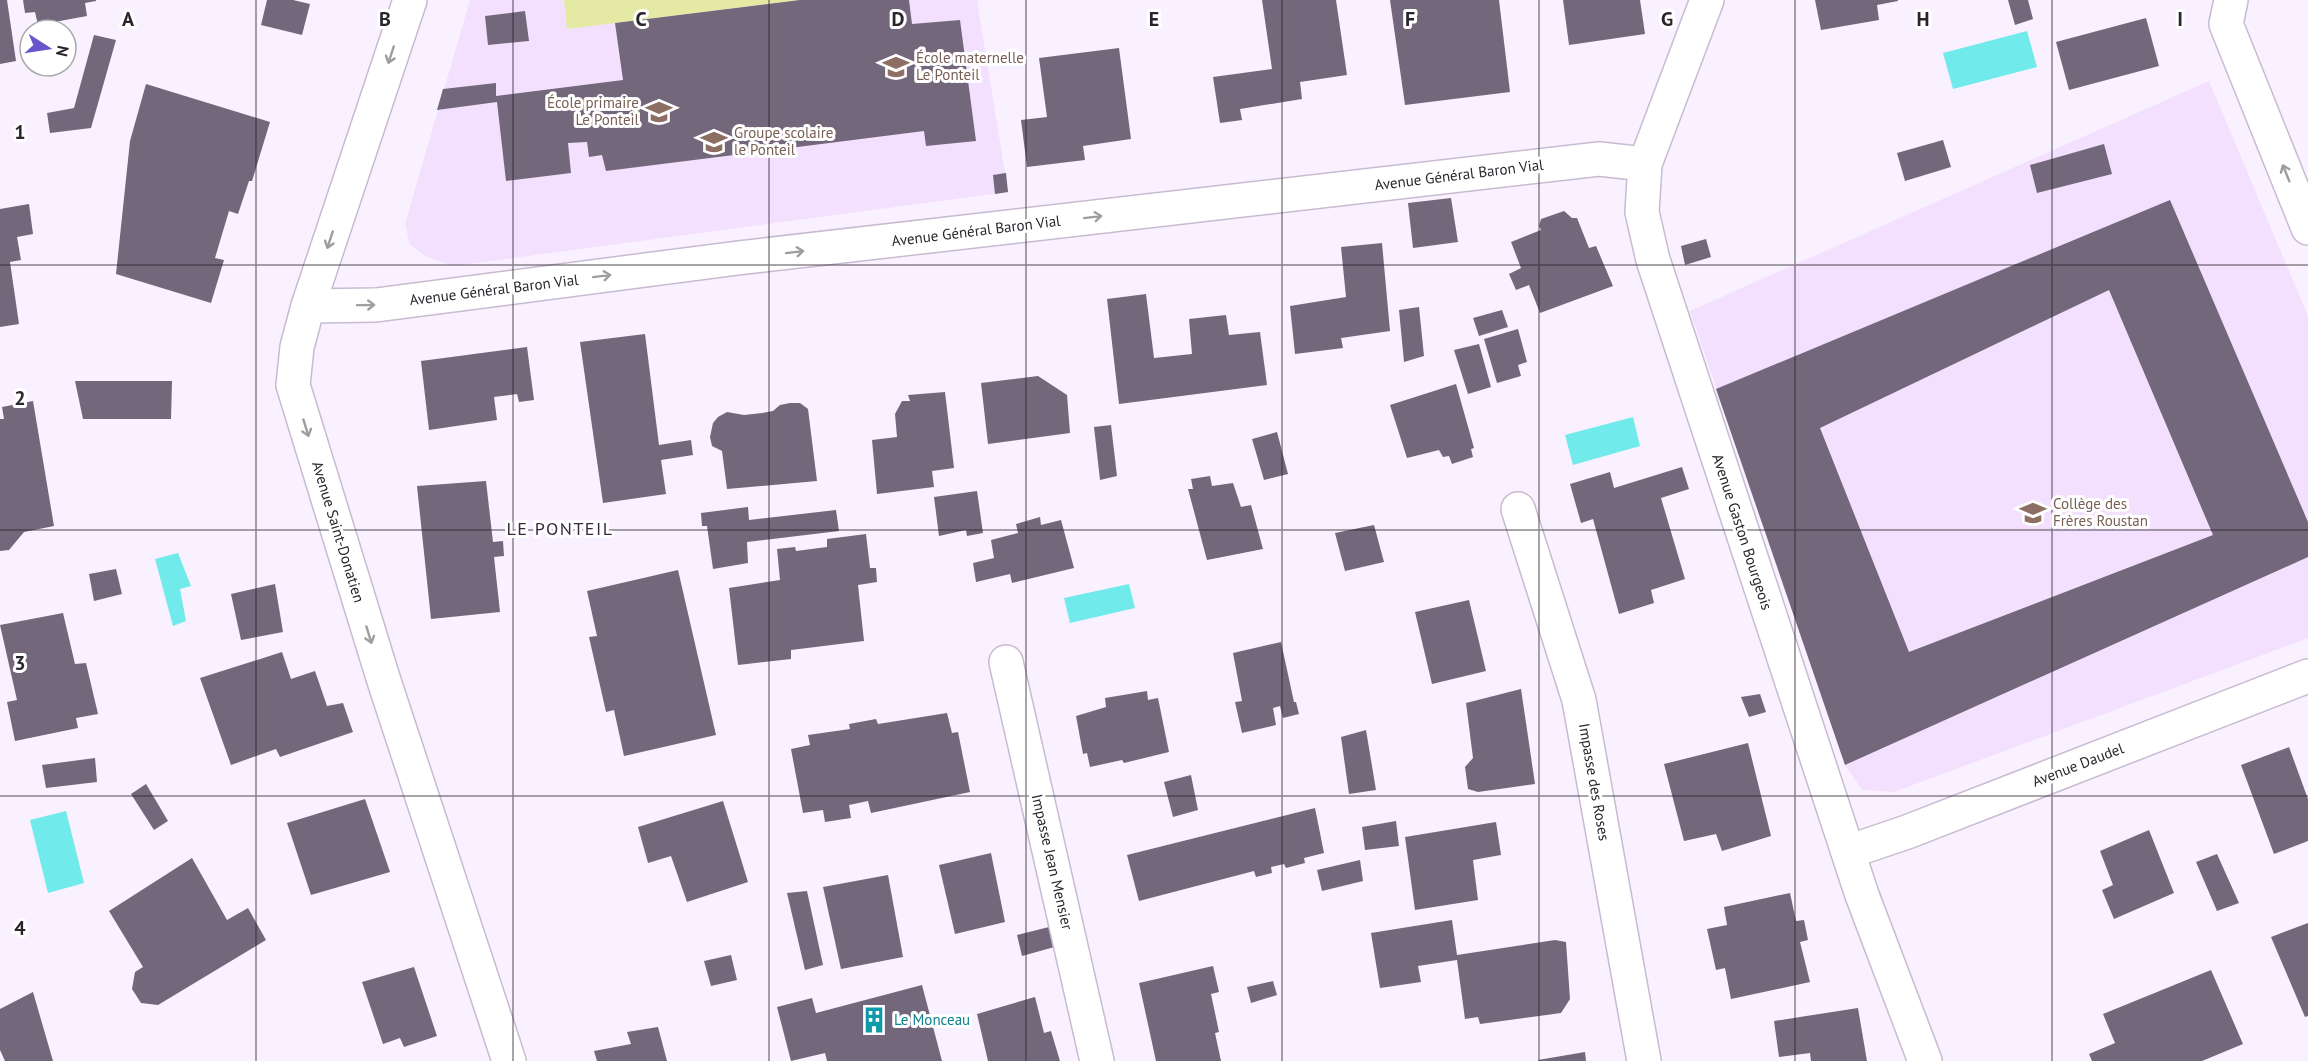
<svg xmlns="http://www.w3.org/2000/svg" width="2308" height="1061" font-family="'PT Sans',sans-serif">
  <style>
    .built { fill: #f3e0fe }
    .green { fill: #e4eaa3 }
    .water { fill: #70eaea }
    .building { fill: #73677b; fill-rule: evenodd }
    .lines { fill: none; stroke-linecap: round; stroke-linejoin: round }
    .minor-casing { stroke: #c8bbd1; stroke-width: 36 }
    .minor { stroke: #fff; stroke-width: 33 }
    .oneway { stroke: #9f9da0 }
    .grid { fill: none; stroke: #2a252d; stroke-width: 1.5; stroke-opacity: 0.55 }
    .labels { text-anchor: middle; stroke-width: 6; stroke-linejoin: round; paint-order: stroke }
    .education-label { font-size: 15px; fill: #785e54; stroke: #fff; text-anchor: start }
    .street-label { font-size: 15px; fill: #2a252d; stroke: #fff }
    .culture-label { font-size: 15px; fill: #0d838f; stroke: #fff; text-anchor: start }
    .quarter-label { font-size: 18px; letter-spacing: 1.5px; fill: #362b3d; stroke: #fff }
    .grid-label { font-size: 20px; text-anchor: middle; font-weight: bold; fill: #2a252d; stroke: #fff; stroke-width: 6; stroke-linejoin: round; paint-order: stroke }
  </style>
  <rect width="100%" height="100%" fill="#f9f1ff"/>
  <g class="built">
    <polygon points="470,0 977,0 1008,192 453,266 425,256 410,245 405,224"/>
    <polygon points="2209,81 2308,316 2308,638 1894,792 1862,790 1845,765 1690,311"/>
  </g>
  <polygon class="green" points="564,0 800,0 567,29"/>
  <g class="water">
    <polygon points="2027,31 2037,67 1953,89 1943,53"/>
    <polygon points="1633,417 1640,446 1573,465 1565,435"/>
    <polygon points="178,553 191,586 180,589 186,621 173,626 155,559"/>
    <polygon points="1129,584 1135,608 1070,623 1064,598"/>
    <polygon points="66,811 84,883 48,893 30,820"/>
  </g>
  <g class="building">
    <polygon points="0,0 7,0 16,61 0,64"/>
    <polygon points="23,0 96,0 96,1 85,3 87,16 38,25 35,12 25,13"/>
    <polygon points="267,0 293,0 310,4 302,35 261,25"/>
    <polygon points="800,0 909,0 912,24 960,20 976,141 926,146 924,131 606,171 602,155 589,157 587,142 568,143 571,173 506,181 497,102 437,110 443,89 496,83 496,96 623,80 615,23"/>
    <polygon points="1262,0 1336,0 1347,75 1300,82 1302,99 1240,109 1242,120 1220,123 1213,77 1272,69"/>
    <polygon points="1390,0 1499,0 1510,92 1405,105"/>
    <polygon points="1563,0 1640,0 1645,34 1569,45"/>
    <polygon points="1815,0 1898,0 1898,1 1877,5 1879,20 1821,30"/>
    <polygon points="2008,0 2028,0 2033,19 2015,25"/>
    <polygon points="525,11 529,41 488,45 485,16"/>
    <polygon points="2146,18 2159,66 2069,90 2056,42"/>
    <polygon points="94,35 116,40 91,128 50,133 47,113 74,108"/>
    <polygon points="1119,48 1131,139 1083,146 1085,160 1027,167 1021,120 1047,117 1039,58"/>
    <polygon points="146,84 270,122 252,181 249,181 238,214 229,211 215,258 224,260 211,303 116,274 130,141"/>
    <polygon points="1943,140 1951,167 1905,181 1897,153"/>
    <polygon points="2104,144 2112,174 2037,193 2030,165"/>
    <polygon points="1006,173 1008,192 995,194 993,175"/>
    <polygon points="1451,198 1458,242 1413,248 1408,203"/>
    <path d="M 2170,200 L 2308,522 L 2308,557 L 1845,765 L 1716,389 ZM 2109,290 L 2213,535 L 1909,652 L 1820,428 Z"/>
    <polygon points="29,204 33,234 17,237 21,260 10,262 19,324 0,327 0,209"/>
    <polygon points="1564,211 1572,218 1577,218 1589,248 1596,246 1613,286 1540,313 1529,285 1516,290 1509,274 1521,268 1511,242 1541,230 1539,226 1541,219"/>
    <polygon points="1706,239 1711,257 1685,265 1681,246"/>
    <polygon points="1382,243 1390,331 1341,338 1343,348 1295,354 1290,306 1346,297 1341,247"/>
    <polygon points="1146,294 1154,358 1192,354 1189,319 1226,315 1229,335 1260,332 1267,385 1119,404 1107,299"/>
    <polygon points="1419,307 1424,356 1404,362 1399,310"/>
    <polygon points="1502,310 1508,327 1479,336 1473,318"/>
    <polygon points="1518,329 1527,362 1518,365 1521,376 1497,383 1484,339"/>
    <polygon points="645,334 659,445 691,440 693,455 661,460 666,494 603,503 580,342"/>
    <polygon points="1479,344 1491,387 1468,394 1454,350"/>
    <polygon points="527,347 534,400 519,402 517,394 494,397 497,420 429,430 421,361"/>
    <polygon points="1038,376 1067,395 1070,433 988,444 981,383"/>
    <polygon points="75,381 172,381 171,419 83,419"/>
    <polygon points="1456,384 1474,448 1471,449 1473,457 1452,464 1449,456 1443,457 1439,450 1407,458 1390,405"/>
    <polygon points="945,392 954,468 932,471 934,487 877,494 872,440 897,437 895,414 902,401 910,401 908,395"/>
    <polygon points="33,401 54,526 24,532 9,550 0,551 0,419 4,419 2,407"/>
    <polygon points="790,403 800,403 808,409 817,481 727,489 722,451 712,446 710,437 713,423 718,417 727,412 744,415 762,413 773,411 780,405"/>
    <polygon points="1111,425 1117,476 1100,480 1094,427"/>
    <polygon points="1277,432 1288,474 1264,480 1252,439"/>
    <polygon points="1682,467 1689,489 1661,498 1685,579 1651,590 1654,603 1619,614 1593,519 1581,523 1570,484 1610,472 1614,488"/>
    <polygon points="1210,476 1212,486 1233,483 1241,507 1251,505 1263,549 1207,560 1188,489 1193,489 1191,479"/>
    <polygon points="486,481 493,542 503,541 504,556 494,557 500,612 431,619 417,486"/>
    <polygon points="977,491 983,533 967,536 966,530 939,536 934,497"/>
    <polygon points="748,507 749,520 836,510 839,531 747,542 748,563 713,569 707,526 702,526 701,513"/>
    <polygon points="1040,517 1041,525 1061,520 1074,568 1012,583 1010,574 976,582 973,563 994,558 991,540 1018,533 1016,524"/>
    <polygon points="1374,525 1384,562 1345,571 1335,533"/>
    <polygon points="866,534 870,568 876,568 877,582 858,585 864,641 791,650 791,659 738,665 729,588 780,580 777,549 795,547 796,551 827,547 827,539"/>
    <polygon points="116,569 122,594 94,601 89,574"/>
    <polygon points="678,570 716,735 624,756 614,710 606,712 589,637 597,636 587,591"/>
    <polygon points="275,584 283,632 241,640 231,594"/>
    <polygon points="1469,600 1486,671 1432,684 1415,612"/>
    <polygon points="63,613 75,664 86,663 98,714 76,718 78,728 15,741 7,702 17,700 0,625"/>
    <polygon points="1281,642 1294,702 1296,702 1299,714 1283,718 1280,706 1273,708 1276,725 1242,733 1235,702 1242,701 1233,653"/>
    <polygon points="282,652 291,679 315,671 327,706 343,703 353,732 280,757 276,749 231,765 200,678"/>
    <polygon points="1521,689 1535,784 1478,792 1468,789 1465,767 1473,758 1466,703"/>
    <polygon points="1147,691 1148,700 1158,698 1169,752 1124,763 1122,760 1090,767 1087,753 1083,754 1076,716 1106,707 1105,698"/>
    <polygon points="1760,694 1766,712 1749,717 1741,697"/>
    <polygon points="947,713 952,733 958,732 970,792 871,813 868,801 849,805 851,818 825,822 823,810 803,813 791,749 810,745 808,735 850,729 849,724 876,719 878,724"/>
    <polygon points="1366,730 1376,790 1349,794 1341,737"/>
    <polygon points="1748,743 1771,836 1722,851 1716,834 1684,841 1664,764"/>
    <polygon points="2289,747 2308,799 2308,841 2274,854 2241,765"/>
    <polygon points="95,758 97,782 46,788 42,765"/>
    <polygon points="1191,775 1198,810 1173,817 1164,782"/>
    <polygon points="146,784 168,821 154,830 131,794"/>
    <polygon points="365,799 390,872 311,895 287,823"/>
    <polygon points="723,801 748,882 687,902 671,856 648,863 638,827"/>
    <polygon points="1315,808 1324,853 1304,858 1305,863 1286,868 1284,864 1271,867 1272,873 1256,877 1254,871 1139,901 1127,855"/>
    <polygon points="1396,821 1399,846 1365,850 1362,827"/>
    <polygon points="1496,822 1501,855 1473,860 1478,900 1415,910 1405,837"/>
    <polygon points="2149,830 2174,893 2114,919 2102,890 2113,885 2100,851"/>
    <polygon points="991,853 1005,922 955,934 939,865"/>
    <polygon points="2217,854 2239,903 2217,911 2196,862"/>
    <polygon points="192,858 227,920 248,908 266,940 158,1005 141,1003 132,989 135,972 143,967 109,911"/>
    <polygon points="1360,860 1363,881 1322,891 1317,870"/>
    <polygon points="888,875 903,957 841,969 823,887"/>
    <polygon points="807,891 823,965 805,970 787,893"/>
    <polygon points="1790,893 1796,921 1804,920 1808,940 1800,942 1810,982 1731,999 1725,968 1716,970 1707,929 1727,925 1724,907"/>
    <polygon points="1452,920 1457,955 1555,940 1566,942 1570,999 1561,1013 1480,1024 1478,1017 1465,1019 1457,960 1418,966 1421,982 1380,988 1371,933"/>
    <polygon points="2308,923 2308,1016 2305,1017 2271,937"/>
    <polygon points="1053,926 1058,946 1022,956 1017,935"/>
    <polygon points="731,955 737,980 711,986 704,961"/>
    <polygon points="1213,966 1219,992 1211,994 1219,1032 1215,1033 1221,1061 1156,1061 1139,983"/>
    <polygon points="414,967 437,1036 404,1047 400,1038 383,1044 362,982"/>
    <polygon points="2211,970 2243,1044 2202,1061 2092,1061 2089,1054 2115,1043 2103,1014"/>
    <polygon points="1273,981 1277,995 1251,1003 1247,987"/>
    <polygon points="922,985 942,1061 827,1061 825,1053 791,1061 777,1007 812,998 816,1013"/>
    <polygon points="33,992 53,1061 5,1061 0,1050 0,1009"/>
    <polygon points="1035,997 1044,1033 1051,1031 1060,1061 988,1061 977,1014"/>
    <polygon points="1858,1008 1867,1061 1811,1061 1810,1053 1779,1057 1774,1021"/>
    <polygon points="658,1027 667,1061 597,1061 594,1051 631,1044 627,1032"/>
    <polygon points="1585,1052 1586,1061 1539,1061 1538,1060"/>
  </g>
  <g class="lines">
    <g class="minor-casing">
      <g id="minor">
        <polyline points="410,0 308,306 297,347 293,385 384,681 509,1061"/>
        <polyline points="1707,0 1645,164 1642,212 1653,260 1862,895 1925,1061"/>
        <polyline points="2231,0 2226,24 2308,228"/>
        <polyline points="308,306 376,305 738,258 1599,159 1645,164"/>
        <polyline points="1518,509 1579,700 1644,1061"/>
        <polyline points="1006,662 1097,1061"/>
        <polyline points="1848,852 1907,832 2308,676"/>
      </g>
    </g>
    <use href="#minor" class="minor"/>
  </g>
  <defs><path id="oneway-shaft" d="M-6 0H5M1.5-3L5.5 0L1.5 3" fill="none" stroke-width="1.6" stroke-linecap="round" stroke-linejoin="round" transform="scale(1.5)"/></defs>
  <g class="oneway">
    <use href="#oneway-shaft" transform="translate(391 55) rotate(108)"/>
    <use href="#oneway-shaft" transform="translate(2286 173) rotate(-112)"/>
    <use href="#oneway-shaft" transform="translate(1093 217) rotate(-7)"/>
    <use href="#oneway-shaft" transform="translate(330 240) rotate(108)"/>
    <use href="#oneway-shaft" transform="translate(795 252) rotate(-7)"/>
    <use href="#oneway-shaft" transform="translate(602 276) rotate(-7)"/>
    <use href="#oneway-shaft" transform="translate(366 305) rotate(-1)"/>
    <use href="#oneway-shaft" transform="translate(306 428) rotate(73)"/>
    <use href="#oneway-shaft" transform="translate(369 635) rotate(73)"/>
  </g>
  <path class="grid" d="M 256,0 L 256,1061M 513,0 L 513,1061M 769,0 L 769,1061M 1026,0 L 1026,1061M 1282,0 L 1282,1061M 1539,0 L 1539,1061M 1795,0 L 1795,1061M 2052,0 L 2052,1061M 0,265 L 2308,265M 0,530 L 2308,530M 0,796 L 2308,796"/>
  <defs>
    <g id="school-bare" transform="scale(2.07)"><path d="M0-5L7-2L0 1L-7-2ZM-4 1L0 2.5L4 1V4Q0 6-4 4Z" fill="#8d6e63" stroke="#fff" stroke-width="2.5" paint-order="stroke"/></g>
    <g id="building-bare" transform="scale(2.07)"><path d="M-4-6H4V6H1V3H-1V6H-4ZM-2.5-4.3h1.7v1.8h-1.7ZM.8-4.3h1.7v1.8H.8ZM-2.5-1h1.7V.8h-1.7ZM.8-1h1.7V.8H.8Z" fill="#0f9aa8" stroke="#fff" stroke-width="2.5" paint-order="stroke"/></g>
  </defs>
  <g fill-rule="evenodd">
    <use href="#school-bare" x="896" y="67"/>
    <use href="#school-bare" x="659" y="112"/>
    <use href="#school-bare" x="714" y="142"/>
    <use href="#school-bare" x="2033" y="513"/>
    <use href="#building-bare" x="874" y="1020"/>
  </g>
  <g class="labels">
    <g class="education-label">
      <text x="916" y="63">École maternelle<tspan x="916" dy="17">Le Ponteil</tspan></text>
      <text x="639" y="108" text-anchor="end">École primaire<tspan x="639" dy="17">Le Ponteil</tspan></text>
      <text x="734" y="138">Groupe scolaire<tspan x="734" dy="17">le Ponteil</tspan></text>
      <text x="2053" y="509">Collège des<tspan x="2053" dy="17">Frères Roustan</tspan></text>
    </g>
    <g class="street-label">
      <text transform="translate(1459 175) rotate(-7)" y="5">Avenue Général Baron Vial</text>
      <text transform="translate(976 231) rotate(-7)" y="5">Avenue Général Baron Vial</text>
      <text transform="translate(494 290) rotate(-7)" y="5">Avenue Général Baron Vial</text>
      <text transform="translate(338 532) rotate(73)" y="5">Avenue Saint-Donatien</text>
      <text transform="translate(1742 532) rotate(72)" y="5">Avenue Gaston Bourgeois</text>
      <text transform="translate(2078 765) rotate(-21)" y="5">Avenue Daudel</text>
      <text transform="translate(1594 782) rotate(80)" y="5">Impasse des Roses</text>
      <text transform="translate(1052 862) rotate(77)" y="5">Impasse Jean Mensier</text>
    </g>
    <g class="culture-label">
      <text x="894" y="1025">Le Monceau</text>
    </g>
    <g class="quarter-label">
      <text x="560" y="535">LE PONTEIL</text>
    </g>
  </g>
  <g class="grid-label">
    <text x="128" y="26">A</text>
    <text x="385" y="26">B</text>
    <text x="641" y="26">C</text>
    <text x="898" y="26">D</text>
    <text x="1154" y="26">E</text>
    <text x="1410" y="26">F</text>
    <text x="1667" y="26">G</text>
    <text x="1923" y="26">H</text>
    <text x="2180" y="26">I</text>
    <text x="20" y="139">1</text>
    <text x="20" y="405">2</text>
    <text x="20" y="670">3</text>
    <text x="20" y="935">4</text>
  </g>
  <g transform="translate(48 48) rotate(102)"><circle r="28" fill="#ffffff" stroke="#aaa8ab" stroke-width="1.5"/>
  <path d="M0-4.5L10 22L0 15L-10 22Z" fill="#6855ce"/>
  <text y="-9" font-size="16" font-weight="bold" text-anchor="middle" fill="#2a252d">N</text>
  </g>
</svg>
